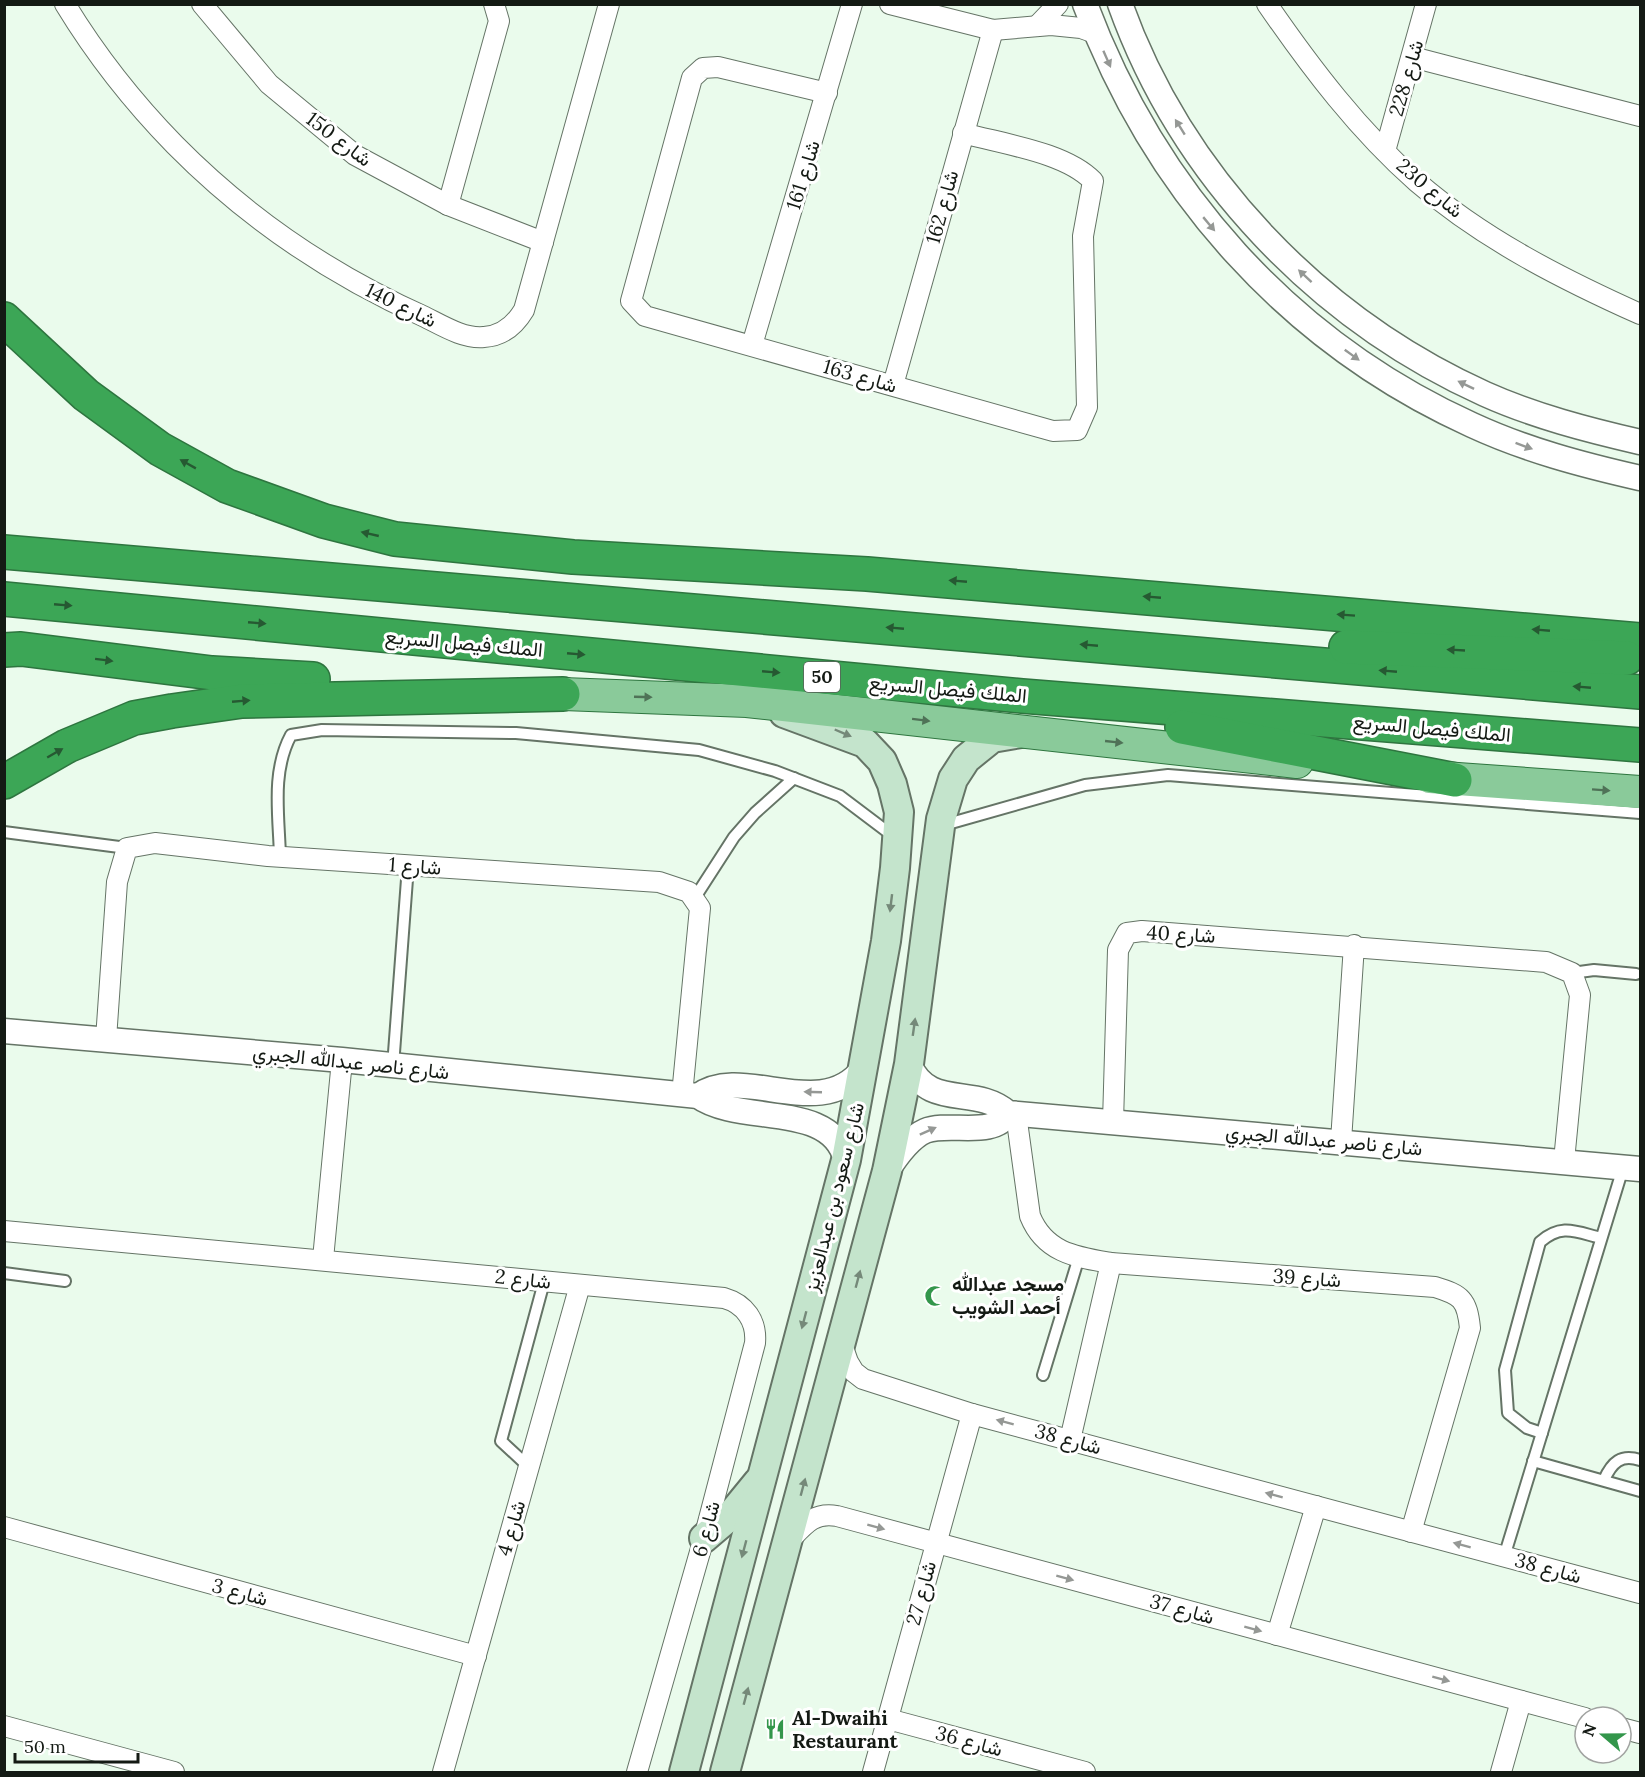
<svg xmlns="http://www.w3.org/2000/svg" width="1645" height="1777" font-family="Lora,Vazirmatn,serif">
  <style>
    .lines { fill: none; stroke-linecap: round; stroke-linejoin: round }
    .service-casing { stroke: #657466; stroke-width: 14 }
    .minor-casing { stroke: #657466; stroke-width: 22 }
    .tertiary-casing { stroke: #657466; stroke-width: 27 }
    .secondary-casing { stroke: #657466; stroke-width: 32 }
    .primary-casing { stroke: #2e753f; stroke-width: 34 }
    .motorway-casing { stroke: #2e753f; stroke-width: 36 }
    .service { stroke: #fff; stroke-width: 10 }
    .minor { stroke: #fff; stroke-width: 20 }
    .tertiary { stroke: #fff; stroke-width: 24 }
    .secondary { stroke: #c4e4cc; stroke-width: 28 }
    .primary { stroke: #8aca9a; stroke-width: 32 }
    .motorway { stroke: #3ca656; stroke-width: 33 }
    .oneway { fill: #959895 }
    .oneway2 { fill: #265932 }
    .oneway3 { fill: #4f7257 }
    .oneway4 { fill: #758979 }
    .labels { text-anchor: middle; stroke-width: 6; stroke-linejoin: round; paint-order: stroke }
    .shield { fill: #fff; stroke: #5a5f5a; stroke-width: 1.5 }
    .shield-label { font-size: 18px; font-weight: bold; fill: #141a14 }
    .street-label { font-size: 20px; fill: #141a14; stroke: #fff }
    .poi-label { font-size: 20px; font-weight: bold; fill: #141a14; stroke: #fff; text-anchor: start }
  </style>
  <rect width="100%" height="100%" fill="#eafbec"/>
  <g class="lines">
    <g class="service-casing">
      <g id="service">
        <polyline points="944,825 1085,785 1168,775 1640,813"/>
        <polyline points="4,832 127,848"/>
        <path d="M 280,857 C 279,816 271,772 291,735 L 322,730 L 516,733 L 699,750 L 775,771 L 840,796 L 893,836"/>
        <polyline points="694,899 734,837 755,813 794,778"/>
        <polyline points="1572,973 1594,970 1636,974"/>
        <polyline points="393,1066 408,866"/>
        <polyline points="4,1273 65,1281"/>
        <polyline points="1043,1375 1079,1257"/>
        <path d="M 1542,1433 L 1527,1428 L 1508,1413 L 1505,1370 L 1540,1242 C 1562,1223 1576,1232 1601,1238"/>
        <polyline points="1533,1461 1640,1491"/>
        <polyline points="529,1467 501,1441 544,1282"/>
        <path d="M 1604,1480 C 1612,1462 1621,1454 1640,1460"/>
        <polyline points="1504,1557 1623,1168"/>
      </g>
    </g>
    <g class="minor-casing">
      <g id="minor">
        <path d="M 65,4 C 96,55 133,102 175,145 C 247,218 331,275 425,317 C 443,326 464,339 484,337 C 502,336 515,325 524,310 L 609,4"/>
        <polyline points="202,4 269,84 355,155 448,205 543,242"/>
        <polyline points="890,4 993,30 1051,25 1081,28 1095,33"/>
        <path d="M 1267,4 C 1311,68 1359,131 1417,182 C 1483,239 1562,279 1640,314"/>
        <polyline points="1037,26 1058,4"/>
        <polyline points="1412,57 1640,116"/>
        <path d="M 827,93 L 718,67 L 703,68 L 692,78 L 631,301 L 645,316 L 1053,431 L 1077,430 L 1087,407 L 1083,236 L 1093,181 C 1065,152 1002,144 963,133"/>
        <polyline points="1385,151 1426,4"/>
        <polyline points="448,205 499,21 494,4"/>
        <polyline points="752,345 852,4"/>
        <polyline points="893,385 993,30"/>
        <polyline points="106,1039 117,882 127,848 155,843 268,856 659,882 689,892 700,908 682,1095"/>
        <path d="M 1016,1114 L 1030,1216 C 1045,1253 1076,1257 1111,1263 L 1435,1287 C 1461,1295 1467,1299 1470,1328 L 1411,1532"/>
        <polyline points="1113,1122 1118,950 1127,933 1142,931 1546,962 1572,973 1580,995 1564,1161"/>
        <polyline points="1341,1141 1354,945"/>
        <path d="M 4,1231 L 724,1298 C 745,1304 757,1321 755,1343 L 704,1538 L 637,1772"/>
        <polyline points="323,1259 342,1060"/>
        <polyline points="841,1342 848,1362 854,1372 863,1379 972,1414 1640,1593"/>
        <polyline points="1070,1440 1111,1263"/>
        <polyline points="4,1527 476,1656"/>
        <path d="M 790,1540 C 805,1524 814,1512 837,1516 L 1585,1718"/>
        <polyline points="1277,1635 1316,1506"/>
        <polyline points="888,1719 1085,1772"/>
        <polyline points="4,1726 174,1772"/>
        <polyline points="1621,1728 1640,1733"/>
        <polyline points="443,1772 580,1285"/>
        <polyline points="873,1772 972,1414"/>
        <polyline points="1501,1772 1521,1701"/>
      </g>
    </g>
    <g class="tertiary-casing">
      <g id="tertiary">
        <path d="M 1085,4 C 1155,191 1289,342 1472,425 C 1526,450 1583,465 1640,478"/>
        <path d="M 1120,4 C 1182,177 1319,319 1485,394 C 1534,416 1588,430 1640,442"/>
        <path d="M 4,1031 L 342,1060 L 698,1096 C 740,1126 832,1100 846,1160"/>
        <path d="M 909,1064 C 929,1111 975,1084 1008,1113 L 1640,1169"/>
        <path d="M 698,1096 C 743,1063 820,1124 863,1069"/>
        <path d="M 887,1171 C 896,1157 909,1138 925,1131 C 949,1121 994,1139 1008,1113"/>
      </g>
    </g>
    <g class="secondary-casing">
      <g id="secondary">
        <polyline points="704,1538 731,1515 758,1482"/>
        <polyline points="684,1772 846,1160 886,941 895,868 899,812 892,784 882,761 865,743 784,713"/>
        <polyline points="725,1772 887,1171 909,1064 941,819 953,779 966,759 992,738 1021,733"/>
      </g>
    </g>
    <g class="primary-casing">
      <g id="primary">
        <polyline points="563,694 747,701 1297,762"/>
        <polyline points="1430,777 1640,792"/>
      </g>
    </g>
    <g class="motorway-casing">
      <g id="motorway">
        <polyline points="4,319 86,395 160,449 227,486 324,521 395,539 573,557 867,574 1640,640"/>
        <polyline points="4,552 1640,692"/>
        <polyline points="4,599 1022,696 1640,745"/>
        <polyline points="1346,647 1627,658"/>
        <polyline points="4,650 21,649 212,673 313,679"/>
        <polyline points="1182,727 1455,780"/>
        <polyline points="4,782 67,746 134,718 172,711 242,701 563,694"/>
      </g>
    </g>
    <use href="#service" class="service"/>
    <use href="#minor" class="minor"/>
    <use href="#tertiary" class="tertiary"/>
    <use href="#secondary" class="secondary"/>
    <use href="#primary" class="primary"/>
    <use href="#motorway" class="motorway"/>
  </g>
  <defs><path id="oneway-solid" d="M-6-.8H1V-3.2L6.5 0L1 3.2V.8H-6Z" transform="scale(1.5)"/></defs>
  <g class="oneway">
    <use href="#oneway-solid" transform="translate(1107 59) rotate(66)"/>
    <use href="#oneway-solid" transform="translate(1180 127) rotate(-122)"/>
    <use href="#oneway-solid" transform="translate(1209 224) rotate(50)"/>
    <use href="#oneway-solid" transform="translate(1305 276) rotate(-137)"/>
    <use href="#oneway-solid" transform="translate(1352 355) rotate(36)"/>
    <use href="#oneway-solid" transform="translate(1466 385) rotate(-154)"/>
    <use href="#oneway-solid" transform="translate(1524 446) rotate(20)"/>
    <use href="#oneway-solid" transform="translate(813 1092) rotate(-178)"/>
    <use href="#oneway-solid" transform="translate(928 1131) rotate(-24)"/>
    <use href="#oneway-solid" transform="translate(1005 1422) rotate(-165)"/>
    <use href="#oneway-solid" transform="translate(1274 1495) rotate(-165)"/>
    <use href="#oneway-solid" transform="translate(876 1527) rotate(15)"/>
    <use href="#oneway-solid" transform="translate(1462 1545) rotate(-165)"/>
    <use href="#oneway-solid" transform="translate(1065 1578) rotate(15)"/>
    <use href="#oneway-solid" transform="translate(1253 1629) rotate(15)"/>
    <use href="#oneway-solid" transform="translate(1441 1679) rotate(15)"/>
  </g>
  <g class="oneway2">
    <use href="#oneway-solid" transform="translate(188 464) rotate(-151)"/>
    <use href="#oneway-solid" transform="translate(370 534) rotate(-167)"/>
    <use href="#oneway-solid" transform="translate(958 581) rotate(-175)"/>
    <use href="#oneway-solid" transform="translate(1152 597) rotate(-175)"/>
    <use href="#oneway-solid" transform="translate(63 605) rotate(5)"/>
    <use href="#oneway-solid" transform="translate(1346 615) rotate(-176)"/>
    <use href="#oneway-solid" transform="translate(257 623) rotate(5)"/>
    <use href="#oneway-solid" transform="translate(895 628) rotate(-175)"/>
    <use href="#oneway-solid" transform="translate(1541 630) rotate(-175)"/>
    <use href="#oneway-solid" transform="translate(1089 645) rotate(-175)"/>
    <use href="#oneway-solid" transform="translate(1456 650) rotate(-177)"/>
    <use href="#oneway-solid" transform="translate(576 654) rotate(5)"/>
    <use href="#oneway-solid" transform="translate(104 660) rotate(7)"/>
    <use href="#oneway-solid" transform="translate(1388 671) rotate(-175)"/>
    <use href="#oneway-solid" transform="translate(771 672) rotate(5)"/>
    <use href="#oneway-solid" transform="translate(1582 687) rotate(-175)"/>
    <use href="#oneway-solid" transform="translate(241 701) rotate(-5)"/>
    <use href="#oneway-solid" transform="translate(55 753) rotate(-30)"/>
  </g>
  <g class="oneway3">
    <use href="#oneway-solid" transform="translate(643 697) rotate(2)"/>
    <use href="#oneway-solid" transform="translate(921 720) rotate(7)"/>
    <use href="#oneway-solid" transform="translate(1114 742) rotate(6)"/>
    <use href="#oneway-solid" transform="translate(1601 790) rotate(4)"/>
  </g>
  <g class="oneway4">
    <use href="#oneway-solid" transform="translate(843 733) rotate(23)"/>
    <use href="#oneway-solid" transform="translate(891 903) rotate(97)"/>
    <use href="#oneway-solid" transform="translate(914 1027) rotate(-82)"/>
    <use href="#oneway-solid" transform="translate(858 1279) rotate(-75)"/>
    <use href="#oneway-solid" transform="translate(804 1320) rotate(105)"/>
    <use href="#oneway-solid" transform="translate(803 1487) rotate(-75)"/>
    <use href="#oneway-solid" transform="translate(744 1549) rotate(105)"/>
    <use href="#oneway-solid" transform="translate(746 1696) rotate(-75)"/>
  </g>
  <defs>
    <g id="mosque-bare" transform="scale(1.62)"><path d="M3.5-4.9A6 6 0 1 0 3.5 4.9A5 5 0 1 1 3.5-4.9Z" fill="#33964b" stroke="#fff" stroke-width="2.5" paint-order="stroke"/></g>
    <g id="restaurant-bare" transform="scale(1.62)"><path d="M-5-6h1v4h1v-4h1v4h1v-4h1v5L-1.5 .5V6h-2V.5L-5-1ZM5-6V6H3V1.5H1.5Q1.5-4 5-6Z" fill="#33964b" stroke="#fff" stroke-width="2.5" paint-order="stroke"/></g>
  </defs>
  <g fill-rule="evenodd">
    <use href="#mosque-bare" x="935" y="1296"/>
    <use href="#restaurant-bare" x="775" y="1729"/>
  </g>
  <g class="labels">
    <rect class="shield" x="804" y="662" width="36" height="30" rx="4.5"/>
    <g class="shield-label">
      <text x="822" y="683">50</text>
    </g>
    <g class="street-label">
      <text transform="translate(1406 78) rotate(-74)" y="7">شارع 228</text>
      <text transform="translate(339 139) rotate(37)" y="7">شارع 150</text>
      <text transform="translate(803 175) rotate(-73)" y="7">شارع 161</text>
      <text transform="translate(1430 188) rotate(40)" y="7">شارع 230</text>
      <text transform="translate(942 207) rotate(-75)" y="7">شارع 162</text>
      <text transform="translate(401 305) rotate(26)" y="7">شارع 140</text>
      <text transform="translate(860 376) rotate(16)" y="7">شارع 163</text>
      <text transform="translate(464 643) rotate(5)" y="7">الملك فيصل السريع</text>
      <text transform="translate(948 689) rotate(5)" y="7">الملك فيصل السريع</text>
      <text transform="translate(1432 728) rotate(5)" y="7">الملك فيصل السريع</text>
      <text transform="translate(415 866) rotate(4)" y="7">شارع 1</text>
      <text transform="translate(1181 934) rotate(3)" y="7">شارع 40</text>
      <text transform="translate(351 1062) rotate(6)" y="7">شارع ناصر عبدالله الجبري</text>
      <text transform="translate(1324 1140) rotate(5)" y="7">شارع ناصر عبدالله الجبري</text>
      <text transform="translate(834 1197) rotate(-76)" y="7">شارع سعود بن عبدالعزيز</text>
      <text transform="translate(1307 1278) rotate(4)" y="7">شارع 39</text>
      <text transform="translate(523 1279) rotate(6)" y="7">شارع 2</text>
      <text transform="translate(1068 1439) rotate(15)" y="7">شارع 38</text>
      <text transform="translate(511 1528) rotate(-74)" y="7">شارع 4</text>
      <text transform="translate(706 1529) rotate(-75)" y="7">شارع 6</text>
      <text transform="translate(1548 1568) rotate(15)" y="7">شارع 38</text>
      <text transform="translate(240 1592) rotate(15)" y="7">شارع 3</text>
      <text transform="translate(921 1593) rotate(-75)" y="7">شارع 27</text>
      <text transform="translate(1182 1609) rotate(15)" y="7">شارع 37</text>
      <text transform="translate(969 1741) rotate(15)" y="7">شارع 36</text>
    </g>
    <g class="poi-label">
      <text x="952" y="1291">مسجد عبدالله<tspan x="952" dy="23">أحمد الشويب</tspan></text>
      <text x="792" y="1725">Al-Dwaihi<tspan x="792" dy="23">Restaurant</tspan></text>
    </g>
  </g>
  <rect width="1645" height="1777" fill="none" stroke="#141a14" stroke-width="12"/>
  <g transform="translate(1603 1735) rotate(290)"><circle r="28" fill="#ffffff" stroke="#a1a3a1" stroke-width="1.5"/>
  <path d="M0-4.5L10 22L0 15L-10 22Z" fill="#33964b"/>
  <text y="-9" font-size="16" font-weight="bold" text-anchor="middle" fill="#141a14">N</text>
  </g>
  <path d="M15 1753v9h123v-9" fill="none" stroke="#141a14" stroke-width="3"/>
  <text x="24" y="1753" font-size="18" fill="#141a14" stroke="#ffffff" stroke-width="4.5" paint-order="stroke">50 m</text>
</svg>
